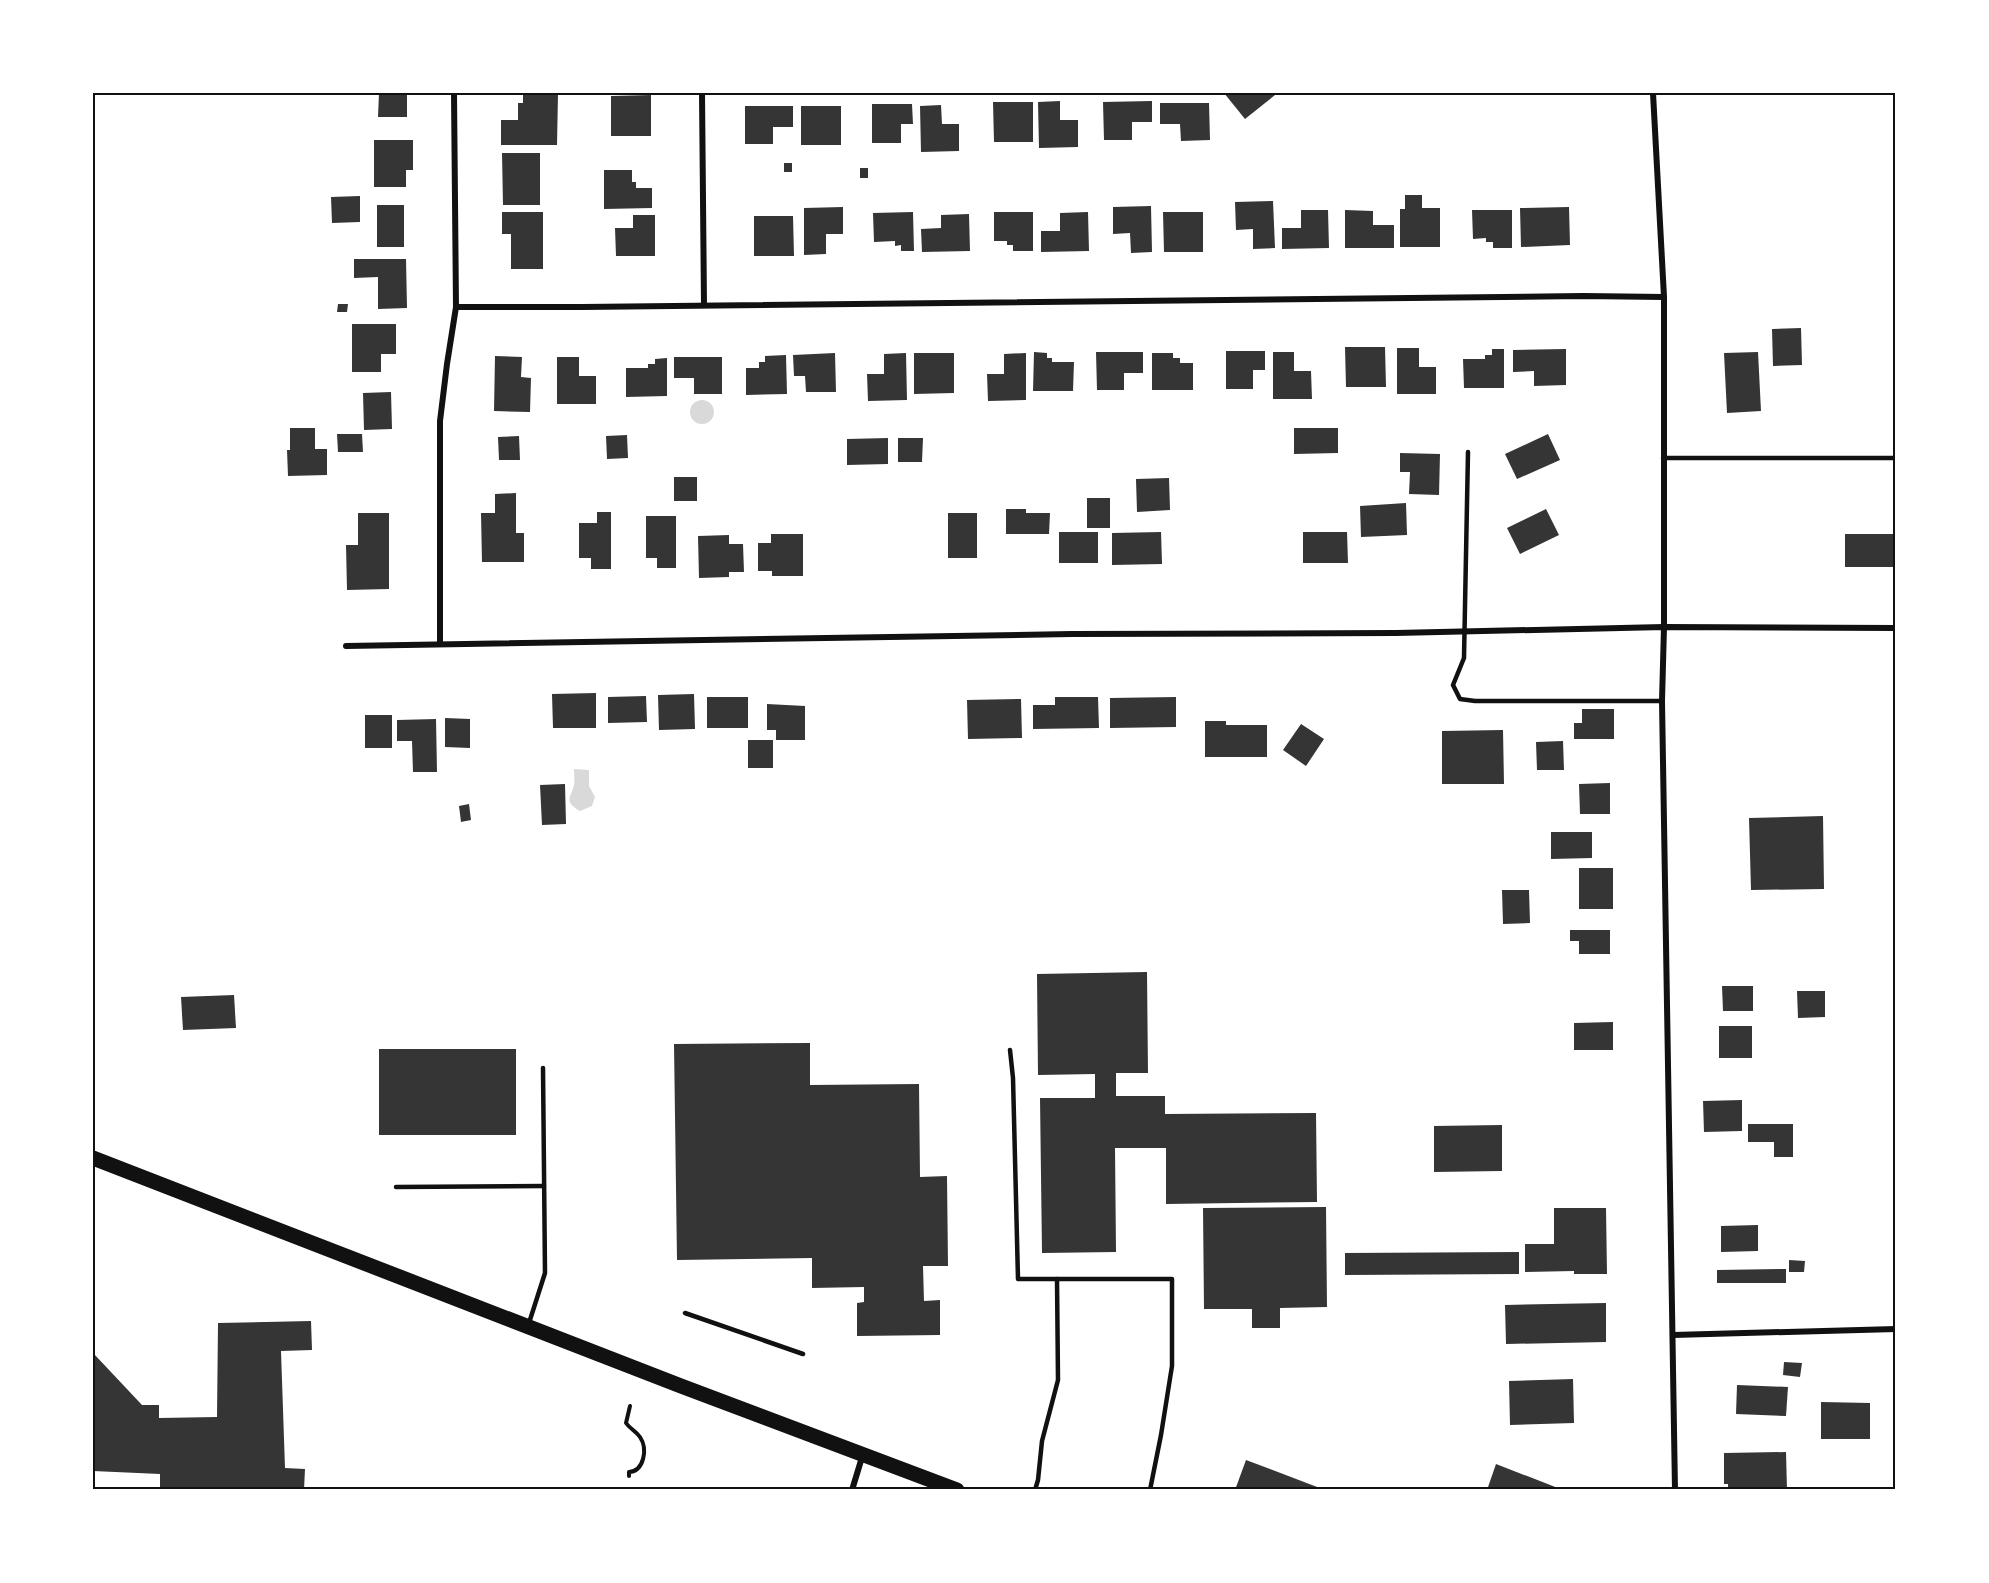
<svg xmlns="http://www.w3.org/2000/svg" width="1989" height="1583" font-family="'Open Sans',sans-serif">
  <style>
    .water { fill: #d9d9d9 }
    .building { fill: #353535 }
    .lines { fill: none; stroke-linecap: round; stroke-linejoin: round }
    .path { stroke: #111; stroke-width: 4 }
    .service { stroke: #111; stroke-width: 4.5 }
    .minor { stroke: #111; stroke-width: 6 }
    .primary { stroke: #111; stroke-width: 15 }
    .neatline { fill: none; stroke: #111; stroke-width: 2 }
  </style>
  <rect width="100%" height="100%" fill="#fff"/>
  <g class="water">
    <circle cx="702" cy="412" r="12"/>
    <path d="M 574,769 L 589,770 L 589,786 L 595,797 L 592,806 L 580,811 C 563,801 571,798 574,785 C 575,781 574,774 574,769 Z"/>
  </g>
  <g class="building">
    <polygon points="379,93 407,93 407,117 378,117"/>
    <polygon points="1224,93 1273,93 1275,95 1245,119"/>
    <polygon points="523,94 558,94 557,145 501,145 501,120 518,120 518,103 523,103"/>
    <polygon points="651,95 651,136 611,136 611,96"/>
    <polygon points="1060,101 1060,120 1078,120 1078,147 1039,148 1038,102"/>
    <polygon points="1152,101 1152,122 1132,122 1132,140 1104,140 1103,102"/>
    <polygon points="993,102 1033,102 1033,142 994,142"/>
    <polygon points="1160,103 1209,103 1210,140 1181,141 1180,124 1160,124"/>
    <polygon points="872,104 912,104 913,124 901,124 901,143 872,143"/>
    <polygon points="941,105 942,124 959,124 959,151 921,152 920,106"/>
    <polygon points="745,106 793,106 793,127 773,127 773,144 745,144"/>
    <rect x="801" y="106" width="40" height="39"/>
    <polygon points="374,140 413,140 413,170 406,170 406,187 374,187"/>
    <polygon points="502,153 540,153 540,205 503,205"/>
    <rect x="784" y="163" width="8" height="9"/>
    <rect x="860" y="168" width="8" height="10"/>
    <polygon points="604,170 632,170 632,182 636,182 636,188 652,188 652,208 604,209"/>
    <polygon points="1405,195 1422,195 1422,208 1440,208 1440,247 1400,247 1400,209 1405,209"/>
    <polygon points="360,196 360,222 332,223 331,197"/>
    <polygon points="1273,201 1275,248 1253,249 1253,229 1236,230 1235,202"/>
    <rect x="377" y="205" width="27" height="42"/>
    <polygon points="1151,206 1152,252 1131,253 1130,233 1113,234 1113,207"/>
    <polygon points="843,207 843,234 826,234 826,254 804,255 804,208"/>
    <polygon points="1569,207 1570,245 1521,247 1520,208"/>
    <polygon points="1301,210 1328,210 1329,248 1282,249 1282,228 1301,228"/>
    <polygon points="1345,210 1373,211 1373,225 1394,225 1394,248 1345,248"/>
    <polygon points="1472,210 1512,210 1512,248 1493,248 1493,242 1486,242 1486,238 1473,239"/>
    <polygon points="502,212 543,212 543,269 511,269 511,234 502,234"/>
    <polygon points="913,212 914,251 901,251 901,245 895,246 895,241 874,242 873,213"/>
    <polygon points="994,212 1033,212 1033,251 1013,251 1013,245 1007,245 1007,241 994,241"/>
    <polygon points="1088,212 1089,251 1041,252 1041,231 1060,231 1060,213"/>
    <polygon points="1163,212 1203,212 1203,252 1164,252"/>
    <polygon points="969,214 970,251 922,252 921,229 941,228 941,215"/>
    <polygon points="633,215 655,215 655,256 616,256 615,228 633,228"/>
    <polygon points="754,216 793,216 794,256 754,256"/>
    <polygon points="354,259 406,259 407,308 378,309 378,277 354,278"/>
    <polygon points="338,304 348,304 347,312 337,312"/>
    <polygon points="352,324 396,324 396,354 381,354 381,372 352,372"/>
    <polygon points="1801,328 1802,365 1773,366 1772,329"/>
    <polygon points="1345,347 1385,347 1386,387 1346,387"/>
    <polygon points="1397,348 1419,348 1419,367 1436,367 1436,394 1397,394"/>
    <polygon points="1492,349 1504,349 1504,388 1464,388 1463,359 1485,359 1485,355 1492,355"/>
    <polygon points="1566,349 1566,385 1534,386 1534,371 1513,372 1513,350"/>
    <polygon points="1226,351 1265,351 1265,370 1253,370 1253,389 1226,389"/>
    <polygon points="1034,352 1047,353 1047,358 1052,358 1052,362 1074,362 1073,391 1033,391"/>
    <polygon points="1096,352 1143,352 1143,373 1124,373 1124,390 1097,390"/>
    <polygon points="1273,352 1294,352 1294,371 1311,371 1312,399 1273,399"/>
    <polygon points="1758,352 1761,411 1727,413 1724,353"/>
    <polygon points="835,353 836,392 806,392 805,376 794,376 793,355"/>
    <polygon points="906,353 907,400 868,401 867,374 884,374 884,354"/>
    <polygon points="914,353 954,353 954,393 914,394"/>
    <polygon points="1026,353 1026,400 988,401 987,374 1004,374 1004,354"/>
    <polygon points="1152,353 1173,353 1173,358 1180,358 1180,363 1193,363 1193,390 1152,390"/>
    <polygon points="786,355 787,394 746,395 746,368 759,368 759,362 765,362 765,356"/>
    <polygon points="495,356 522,357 521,377 531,378 530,412 494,411"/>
    <polygon points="557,357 579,357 579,376 596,376 596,404 557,404"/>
    <polygon points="674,357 722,357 722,394 694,394 694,378 674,378"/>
    <polygon points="667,358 667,396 626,397 626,368 648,368 648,364 655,364 655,359"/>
    <polygon points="391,392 392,429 364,430 363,393"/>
    <polygon points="290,428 315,428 315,449 327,449 327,475 288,476 287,450 290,450"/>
    <polygon points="1294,428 1338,428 1338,453 1294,454"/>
    <polygon points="337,434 362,434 363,452 338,452"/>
    <polygon points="1548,434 1560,460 1517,479 1505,454"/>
    <polygon points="627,435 628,458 607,459 606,436"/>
    <polygon points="519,436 520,460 499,460 498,437"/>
    <polygon points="888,438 888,464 847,465 847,439"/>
    <polygon points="898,438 923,438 922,462 898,462"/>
    <polygon points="1400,453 1440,454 1439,495 1409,494 1410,472 1400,472"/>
    <rect x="674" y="477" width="23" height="24"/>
    <polygon points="1169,478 1170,510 1137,512 1136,479"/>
    <polygon points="516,493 516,533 524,533 524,562 482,562 481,513 495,513 495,494"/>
    <rect x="1087" y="498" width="23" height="30"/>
    <polygon points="1406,503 1407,535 1361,537 1360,506"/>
    <polygon points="1006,509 1026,509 1026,513 1050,513 1049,534 1006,534"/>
    <polygon points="1546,509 1559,535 1520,554 1507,528"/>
    <polygon points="597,512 611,512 611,569 591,569 591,558 579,558 579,523 597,523"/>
    <polygon points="358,513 389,513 389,589 347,590 346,545 358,545"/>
    <rect x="948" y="513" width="29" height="45"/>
    <polygon points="646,516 676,516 676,568 657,568 657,558 646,558"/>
    <rect x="1059" y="532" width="39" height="31"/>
    <polygon points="1161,532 1162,564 1112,565 1112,533"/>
    <polygon points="1303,532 1347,532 1348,563 1303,563"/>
    <polygon points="771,534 803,534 803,576 772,576 772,571 758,571 758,543 771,543"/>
    <rect x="1845" y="534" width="48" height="33"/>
    <polygon points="729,535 729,544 743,544 744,572 729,572 729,577 699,578 698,536"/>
    <polygon points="596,693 596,728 553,728 552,694"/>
    <polygon points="694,694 695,729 659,730 658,695"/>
    <polygon points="646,696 647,722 608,723 608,697"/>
    <rect x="707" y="697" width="41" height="31"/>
    <polygon points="1055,697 1098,697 1099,728 1033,729 1033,705 1055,705"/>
    <polygon points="1176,697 1176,727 1110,728 1110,698"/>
    <polygon points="1021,699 1022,738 968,739 967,700"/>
    <polygon points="767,704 805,706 805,740 776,740 776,730 767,730"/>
    <polygon points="1582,709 1614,709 1614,739 1574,739 1574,723 1582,723"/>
    <rect x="365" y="715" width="27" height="33"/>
    <polygon points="445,718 470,719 470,748 445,747"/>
    <polygon points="436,719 437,772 413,772 412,741 397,741 397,720"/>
    <polygon points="1205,721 1226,721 1226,725 1267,725 1267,757 1205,757"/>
    <polygon points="1301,724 1324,739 1306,766 1283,750"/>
    <polygon points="1503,730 1504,784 1442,784 1442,731"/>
    <rect x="748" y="740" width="25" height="28"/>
    <polygon points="1563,741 1564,770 1537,770 1536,742"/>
    <polygon points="1610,783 1610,814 1580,814 1579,784"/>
    <polygon points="565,784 566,824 542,825 540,785"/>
    <polygon points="469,804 471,820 461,822 459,806"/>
    <polygon points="1823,816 1824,889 1751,890 1749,818"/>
    <polygon points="1551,832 1592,832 1592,858 1551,859"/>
    <rect x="1579" y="868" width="34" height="41"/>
    <polygon points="1502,890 1529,890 1530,923 1503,924"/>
    <polygon points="1570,930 1610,930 1610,954 1579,954 1579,941 1570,941"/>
    <polygon points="1147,972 1148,1073 1116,1073 1116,1096 1165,1096 1165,1114 1316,1113 1317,1202 1166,1204 1166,1148 1115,1148 1116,1252 1042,1253 1040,1098 1095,1098 1095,1074 1038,1075 1037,974"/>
    <polygon points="1722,986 1753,986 1753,1011 1723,1011"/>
    <polygon points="1797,991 1825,991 1825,1017 1798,1018"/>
    <polygon points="234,995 236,1028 183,1030 181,997"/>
    <polygon points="1613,1022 1613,1050 1574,1050 1574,1023"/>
    <rect x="1719" y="1026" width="33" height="32"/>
    <polygon points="810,1043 810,1085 919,1084 920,1177 947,1176 948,1266 923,1266 924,1301 940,1300 940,1335 857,1336 857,1303 864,1302 864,1287 812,1288 812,1258 677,1260 674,1044"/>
    <rect x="379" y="1049" width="137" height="86"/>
    <polygon points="1742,1100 1742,1131 1704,1132 1703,1101"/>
    <polygon points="1748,1124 1793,1124 1793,1157 1774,1157 1774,1142 1748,1142"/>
    <polygon points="1502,1125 1502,1171 1434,1172 1434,1126"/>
    <polygon points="1326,1207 1327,1307 1280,1308 1280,1328 1252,1328 1252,1309 1204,1309 1203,1208"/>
    <polygon points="1554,1208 1606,1208 1607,1274 1574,1274 1574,1271 1525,1272 1525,1244 1554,1244"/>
    <polygon points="1758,1225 1758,1251 1721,1252 1721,1226"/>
    <polygon points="1519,1252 1519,1274 1345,1275 1345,1253"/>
    <polygon points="1789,1260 1805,1261 1804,1272 1789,1272"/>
    <polygon points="1786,1269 1786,1283 1717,1283 1717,1270"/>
    <polygon points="1606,1303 1606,1342 1506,1344 1505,1305"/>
    <polygon points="311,1321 312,1350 281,1351 285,1468 305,1469 304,1490 160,1490 160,1474 93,1471 94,1354 142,1405 159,1405 159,1418 217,1417 218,1323"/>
    <polygon points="1784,1362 1802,1363 1800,1377 1783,1375"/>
    <polygon points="1573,1379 1574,1423 1510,1425 1509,1381"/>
    <polygon points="1737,1385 1788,1387 1786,1416 1736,1414"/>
    <polygon points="1821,1402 1870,1403 1870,1439 1821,1439"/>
    <polygon points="1786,1452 1787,1490 1728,1490 1728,1484 1724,1484 1724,1453"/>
    <polygon points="1246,1460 1325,1490 1235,1490"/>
    <polygon points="1496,1464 1563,1490 1487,1490"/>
  </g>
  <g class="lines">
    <path class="path" d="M 629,1476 L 629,1472 C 644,1471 648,1449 640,1437 C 636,1431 630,1429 626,1423 L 630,1406"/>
    <g class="service">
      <polyline points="1468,452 1464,658 1453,685 1460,699 1475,701 1662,701"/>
      <polyline points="1663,458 1896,458"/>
      <polyline points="1010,1050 1013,1078 1018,1279 1172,1279 1172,1366 1161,1435 1150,1490"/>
      <polyline points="396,1187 544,1186"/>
      <polyline points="685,1313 803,1354"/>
      <polyline points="529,1323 545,1273 543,1068"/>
      <polyline points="1035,1490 1038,1480 1042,1441 1058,1380 1057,1279"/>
    </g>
    <g class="minor">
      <polyline points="702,93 704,305"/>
      <polyline points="1653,93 1664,297 1664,627 1662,701 1675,1490"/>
      <polyline points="456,307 582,307 1583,296 1664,297"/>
      <polyline points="440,644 440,421 447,364 456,307 454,93"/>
      <polyline points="346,646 1072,634 1396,633 1664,627 1896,628"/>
      <polyline points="1673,1335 1896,1329"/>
      <polyline points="852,1490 863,1454"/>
    </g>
    <polyline class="primary" points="93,1158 681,1386 957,1490"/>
  </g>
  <rect width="1989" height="1583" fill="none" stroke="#ffffff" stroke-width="189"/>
  <rect x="94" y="94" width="1800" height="1394" class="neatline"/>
</svg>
